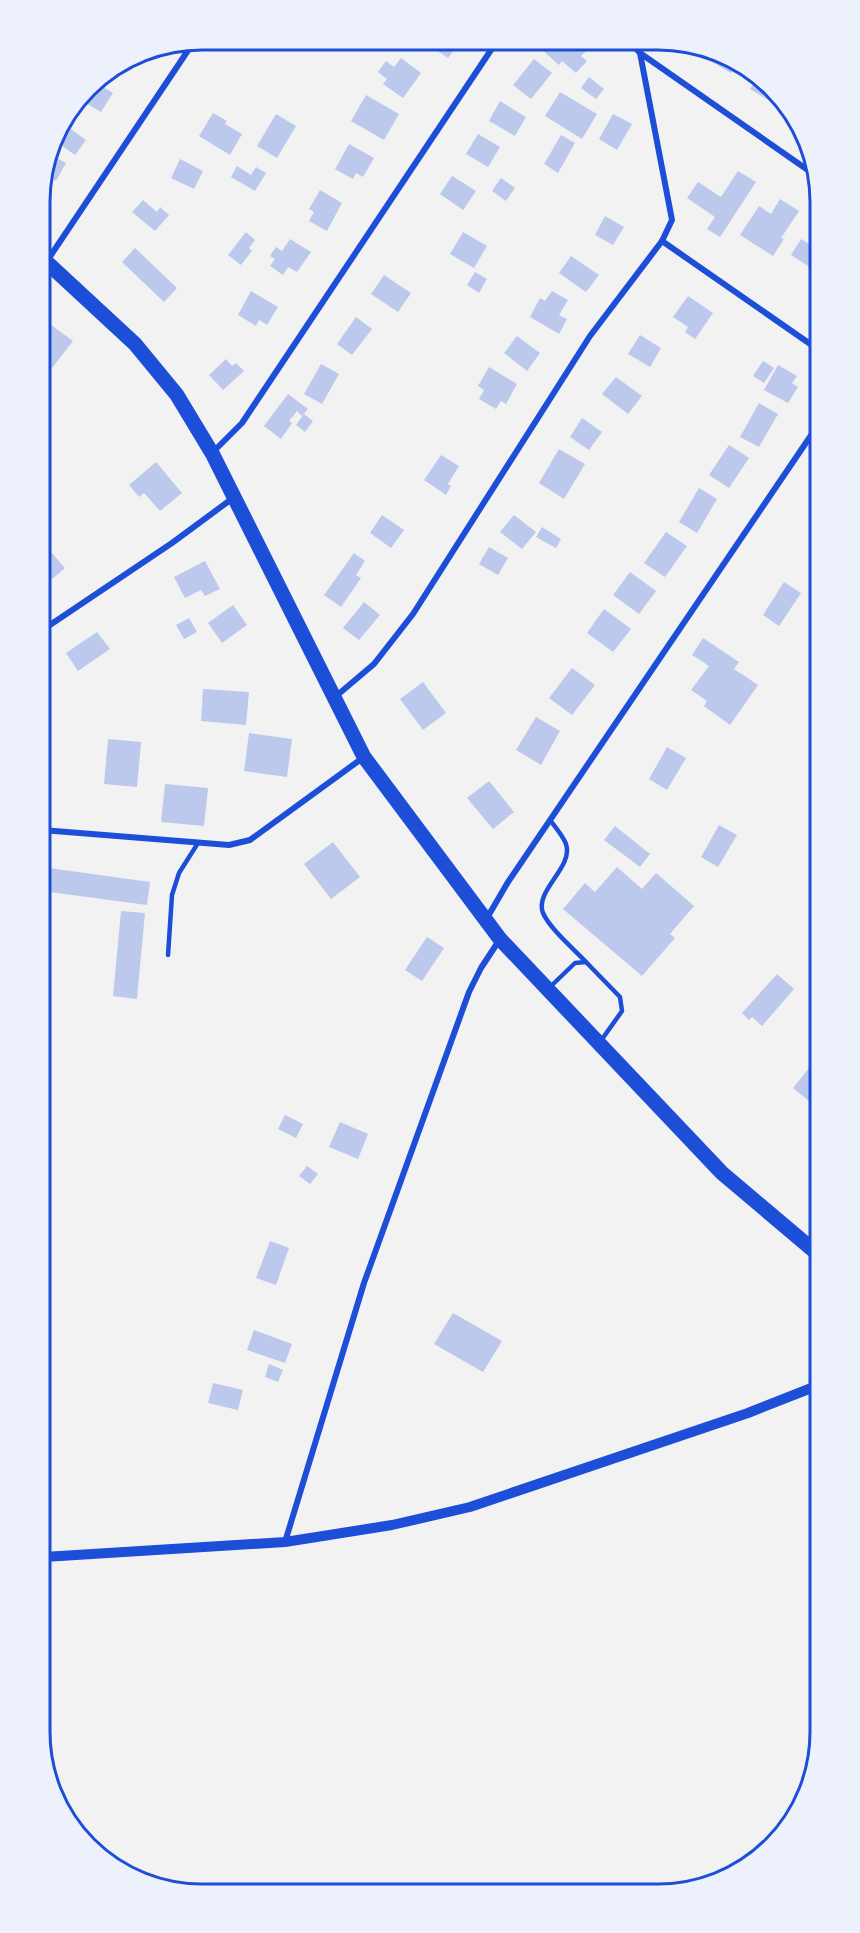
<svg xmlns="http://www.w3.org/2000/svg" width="860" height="1933" font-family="'Alegreya Sans',sans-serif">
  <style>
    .building { fill: #bdc9ec }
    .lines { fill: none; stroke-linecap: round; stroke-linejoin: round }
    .service { stroke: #1d4ed8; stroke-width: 4.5 }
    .minor { stroke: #1d4ed8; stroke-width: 6 }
    .tertiary { stroke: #1d4ed8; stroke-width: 10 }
    .primary { stroke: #1d4ed8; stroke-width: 15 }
    .rim { fill: none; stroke: #1d4ed8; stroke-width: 3 }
  </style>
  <rect width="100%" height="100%" fill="#f2f2f2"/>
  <g class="building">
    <polygon points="436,40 461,41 448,58 432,47"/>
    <polygon points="541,41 586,41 591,46 581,56 587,61 576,73 562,61 559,65 537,45"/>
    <polygon points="140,51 141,51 134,64 126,60"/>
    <polygon points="714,54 736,65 731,73 710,61"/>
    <polygon points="401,58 421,73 403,98 383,84 387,79 378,72 386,61 394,67"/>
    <polygon points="534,59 552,73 531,99 513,85"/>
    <polygon points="758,76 766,80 774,93 770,101 750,89"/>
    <polygon points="589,77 604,89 596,99 581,88"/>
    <polygon points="93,81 113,93 101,112 79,99"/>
    <polygon points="560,92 597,114 582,139 545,116"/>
    <polygon points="366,95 399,114 384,140 351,121"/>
    <polygon points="500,101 526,117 515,136 489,121"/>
    <polygon points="213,113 227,121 225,124 242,134 230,155 199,136"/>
    <polygon points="276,114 296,126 277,158 257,146"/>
    <polygon points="613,114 632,124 617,150 599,139"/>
    <polygon points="65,125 86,140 75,155 54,140"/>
    <polygon points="478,134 500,147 488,167 466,154"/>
    <polygon points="561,135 575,143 558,173 544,164"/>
    <polygon points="349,144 374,158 363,177 356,173 353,179 335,169"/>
    <polygon points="49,154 66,163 56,181 44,174"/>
    <polygon points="180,159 203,171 194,189 171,178"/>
    <polygon points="237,166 251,175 256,167 266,173 255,191 231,177"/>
    <polygon points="738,171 756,182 720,237 707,229 715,217 687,198 698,182 721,197"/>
    <polygon points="452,176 476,191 463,210 440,194"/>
    <polygon points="501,178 515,188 506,201 492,191"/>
    <polygon points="320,190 342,203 327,231 309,221 314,212 309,209"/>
    <polygon points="780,199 799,211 781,238 784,239 773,256 740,235 759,206 771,214"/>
    <polygon points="143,200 157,212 160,207 169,215 155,231 132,212"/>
    <polygon points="605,216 624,227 613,245 595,235"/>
    <polygon points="246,232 255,240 249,248 252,251 241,265 228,255"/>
    <polygon points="463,232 487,246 474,268 450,254"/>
    <polygon points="816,234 816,271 791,255 801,239 809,244"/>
    <polygon points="290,239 311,252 297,272 288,267 283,275 270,266 275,259 270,256 276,247 282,251"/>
    <polygon points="135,248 177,288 164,302 122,262"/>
    <polygon points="571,256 599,275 586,292 559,273"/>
    <polygon points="475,272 487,279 479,293 467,285"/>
    <polygon points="384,275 411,293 398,312 371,294"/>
    <polygon points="251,291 278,307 267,325 259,320 256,326 238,315"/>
    <polygon points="552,291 568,300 559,315 567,319 559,334 530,317 540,298 545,301"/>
    <polygon points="688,296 713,313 695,339 685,332 688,327 673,317"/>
    <polygon points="356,317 372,329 352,355 337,344"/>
    <polygon points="43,319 73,341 48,373 40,367 40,323"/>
    <polygon points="640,335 661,348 650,367 628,354"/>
    <polygon points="517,336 540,353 527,371 504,353"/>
    <polygon points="226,359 232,366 236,363 244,371 223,390 209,375"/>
    <polygon points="763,361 774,368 764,383 753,376"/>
    <polygon points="321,364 339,374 322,404 304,394"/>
    <polygon points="778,365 797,376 792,383 798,387 788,403 764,390"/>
    <polygon points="489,367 517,384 506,404 501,401 496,409 479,399 484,390 478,386"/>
    <polygon points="616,377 642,396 628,414 602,394"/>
    <polygon points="288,394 308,409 302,416 297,411 289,421 292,423 281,439 264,426"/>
    <polygon points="759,403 778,414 759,447 740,437"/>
    <polygon points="304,414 313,421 305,432 296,425"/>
    <polygon points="582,418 602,432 589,450 570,437"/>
    <polygon points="729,445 749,458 729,488 709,475"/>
    <polygon points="559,449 585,464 564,499 539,483"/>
    <polygon points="441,455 459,466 448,484 451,486 446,495 424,480"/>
    <polygon points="156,462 182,493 160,511 144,493 139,497 129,485"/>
    <polygon points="699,488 717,499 697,533 679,522"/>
    <polygon points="382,515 404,530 391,548 370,533"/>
    <polygon points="514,515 536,532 522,549 500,532"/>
    <polygon points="542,527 561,539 556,548 536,537"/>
    <polygon points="666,532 687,546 665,577 644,563"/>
    <polygon points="489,547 508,558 498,575 479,564"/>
    <polygon points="51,552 65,568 45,585 41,580 41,555 44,559"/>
    <polygon points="354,553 365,561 356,575 361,578 341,607 324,595"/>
    <polygon points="205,561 220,589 205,596 201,590 185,598 174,577"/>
    <polygon points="630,572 656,591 639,614 613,595"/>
    <polygon points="784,582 801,593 779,626 763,615"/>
    <polygon points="364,602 380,615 359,640 343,628"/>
    <polygon points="233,605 247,625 222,643 208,623"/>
    <polygon points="604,609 631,629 613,652 587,633"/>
    <polygon points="189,618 197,632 184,639 176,625"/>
    <polygon points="97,632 110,649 78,671 66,653"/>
    <polygon points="703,638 739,662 734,669 758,685 730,725 704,706 707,701 691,690 709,666 692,655"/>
    <polygon points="572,668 595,685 572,715 549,698"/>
    <polygon points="423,682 446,713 423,730 400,699"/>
    <polygon points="203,689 249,692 246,725 201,721"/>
    <polygon points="41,693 50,706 41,712"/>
    <polygon points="536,717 560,731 541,765 516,750"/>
    <polygon points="249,733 292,739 287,777 244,771"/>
    <polygon points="108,739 141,742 137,787 104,784"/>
    <polygon points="667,747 686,758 667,790 649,779"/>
    <polygon points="489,781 514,812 493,829 467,798"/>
    <polygon points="165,784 208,788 204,826 161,822"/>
    <polygon points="719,825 737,835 718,867 701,857"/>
    <polygon points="615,826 650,854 640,867 604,840"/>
    <polygon points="333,842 360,877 331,899 304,864"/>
    <polygon points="42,867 150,882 147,905 42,891"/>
    <polygon points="617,867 642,889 656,873 694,906 670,934 675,938 642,976 563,909 585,883 595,892"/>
    <polygon points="121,911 145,913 137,999 113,996"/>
    <polygon points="427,937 444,948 422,981 405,970"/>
    <polygon points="777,974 794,989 762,1026 752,1017 749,1020 742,1013"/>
    <polygon points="818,1057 818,1067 819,1109 793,1088"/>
    <polygon points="285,1115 303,1124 296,1138 278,1129"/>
    <polygon points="340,1122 368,1134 358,1159 329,1147"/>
    <polygon points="307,1166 318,1174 310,1184 299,1176"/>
    <polygon points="270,1241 289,1248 276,1285 256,1278"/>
    <polygon points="453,1313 502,1341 483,1372 434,1344"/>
    <polygon points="254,1330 292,1344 285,1363 247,1350"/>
    <polygon points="269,1364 283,1370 278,1382 265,1377"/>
    <polygon points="213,1383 243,1390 238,1410 208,1403"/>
  </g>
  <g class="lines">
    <g class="service">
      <path d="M 550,820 C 555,827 563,836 566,844 C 574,867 534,891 543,913 C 550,929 574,949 586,962"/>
      <polyline points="168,955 172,895 179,873 198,843"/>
      <polyline points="550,987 575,963 586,962 620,997 622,1011 600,1042"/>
    </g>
    <g class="minor">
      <polyline points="630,42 640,53 815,175"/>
      <polyline points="662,241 816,348"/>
      <polyline points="47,261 195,40"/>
      <polyline points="212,453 242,423 497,41"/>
      <polyline points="41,631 172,543 233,498"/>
      <polyline points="335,697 374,664 413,614 590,336 662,241 672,220 640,53"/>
      <polyline points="42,830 229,845 250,840 364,757"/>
      <polyline points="487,918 508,882 816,428"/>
      <polyline points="285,1542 364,1283 469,992 481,968 500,939"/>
    </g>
    <polyline class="tertiary" points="44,1557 285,1542 392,1525 470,1507 748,1413 819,1385"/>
    <polyline class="primary" points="40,256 135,344 177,395 212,453 364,757 500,939 722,1173 819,1255"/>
  </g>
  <path d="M0 0H860V1933H0ZM202 50H658A152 152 0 0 1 810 202V1732A152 152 0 0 1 658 1884H202A152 152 0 0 1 50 1732V202A152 152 0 0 1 202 50Z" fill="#edf1fc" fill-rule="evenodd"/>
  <path class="rim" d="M202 50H658A152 152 0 0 1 810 202V1732A152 152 0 0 1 658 1884H202A152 152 0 0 1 50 1732V202A152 152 0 0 1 202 50Z"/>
</svg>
